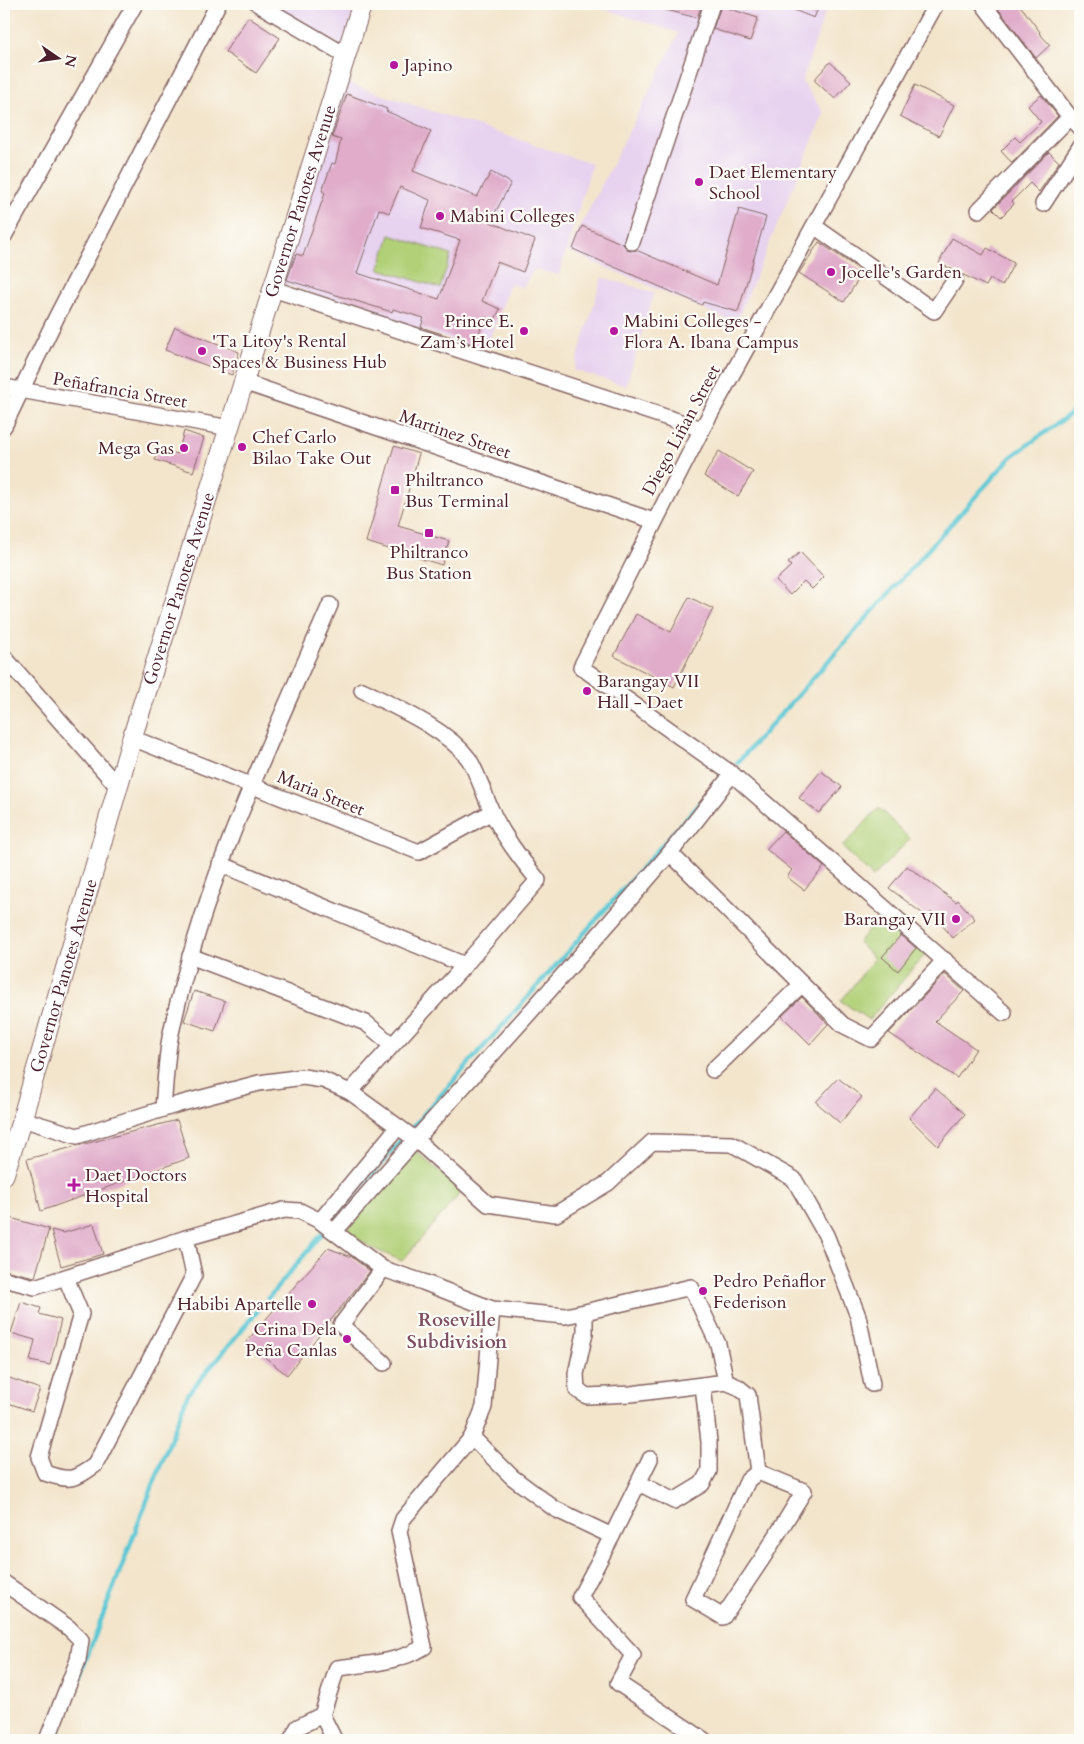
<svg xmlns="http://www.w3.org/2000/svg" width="1084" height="1744" font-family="Cardo,serif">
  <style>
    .built { fill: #e7d2ef }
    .green { fill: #b1d077; stroke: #7e7851 }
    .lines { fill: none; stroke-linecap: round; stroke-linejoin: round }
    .stream { stroke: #5cc8d5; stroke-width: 4.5 }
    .building { fill: #e0acca; fill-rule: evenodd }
    .minor-casing { stroke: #856463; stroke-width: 18 }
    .major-casing { stroke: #856463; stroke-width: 21 }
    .minor { stroke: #fff; stroke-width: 15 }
    .major { stroke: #fff; stroke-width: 19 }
    .poi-dot { fill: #b5179e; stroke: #fdfcf7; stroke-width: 2 }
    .labels { text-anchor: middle; stroke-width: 4.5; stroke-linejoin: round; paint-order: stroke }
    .poi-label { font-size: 18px; fill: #4a1f2b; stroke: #fdfcf7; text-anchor: start }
    .street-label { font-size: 18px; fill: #4a1f2b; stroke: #fdfcf7 }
    .neighbourhood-label { font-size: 19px; font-weight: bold; fill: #7e5063; stroke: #fdfcf7 }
  </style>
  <rect width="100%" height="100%" fill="#fdfcf7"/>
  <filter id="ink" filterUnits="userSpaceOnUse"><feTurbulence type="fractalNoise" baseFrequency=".02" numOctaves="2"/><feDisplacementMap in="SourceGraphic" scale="10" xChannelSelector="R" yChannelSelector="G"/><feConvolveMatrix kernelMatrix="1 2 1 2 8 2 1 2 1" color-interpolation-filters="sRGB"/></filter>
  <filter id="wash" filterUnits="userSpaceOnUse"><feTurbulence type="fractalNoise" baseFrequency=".0096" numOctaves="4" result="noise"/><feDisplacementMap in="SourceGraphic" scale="20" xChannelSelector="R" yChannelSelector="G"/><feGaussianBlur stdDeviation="1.12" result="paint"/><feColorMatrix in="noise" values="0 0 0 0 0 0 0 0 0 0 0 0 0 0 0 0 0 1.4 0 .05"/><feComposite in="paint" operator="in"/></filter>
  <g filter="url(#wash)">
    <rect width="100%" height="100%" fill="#f3e5cc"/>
    <g class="built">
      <polygon points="269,4 356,4 343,47"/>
      <polygon points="588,4 828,4 802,81 824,113 736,323 568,251 679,33"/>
      <polygon points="347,83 592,164 559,275 534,269 523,287 510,284 485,351 281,283"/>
      <polygon points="602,277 654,293 626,386 574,370"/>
    </g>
    <g class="green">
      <polygon points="390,235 451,255 440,288 379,269"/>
      <polygon points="879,808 910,839 873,877 842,847"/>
      <polygon points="883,913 927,952 869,1020 841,1001 874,959 858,942"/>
      <polygon points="413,1149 462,1191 402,1261 372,1248 346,1231"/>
    </g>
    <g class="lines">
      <g class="stream">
        <polyline points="737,763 1011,457 1080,407"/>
        <polyline points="409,1131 703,799"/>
        <polyline points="331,1224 400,1141"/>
        <polyline points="55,1740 188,1394 322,1234"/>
      </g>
    </g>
    <g id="blocks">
      <g class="building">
        <polygon points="660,4 702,4 697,18 659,8"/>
        <polygon points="779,4 820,4 814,18"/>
        <polygon points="999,4 1019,4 1040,32 1039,33 1050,45 1036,58 996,6"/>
        <polygon points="721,6 758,18 750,41 713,29"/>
        <polygon points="248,17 280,38 256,73 225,52"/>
        <polygon points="830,62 851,81 835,99 814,80"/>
        <polygon points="915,85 954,105 939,136 900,116"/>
        <path d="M 347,94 L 387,109 L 386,111 L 431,131 L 413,171 L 477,197 L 491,172 L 511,183 L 490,222 L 535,240 L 523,272 L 497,262 L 482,301 L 500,309 L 494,322 L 484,317 L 476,345 L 421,327 L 424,318 L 393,309 L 392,312 L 287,280 L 296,254 L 303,256 L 325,193 L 322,191 L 332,163 L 335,164 L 341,140 L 332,137 ZM 400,187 L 430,200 L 421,228 L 460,240 L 439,299 L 357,273 L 379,209 L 389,213 Z"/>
        <polygon points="1041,95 1058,116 1012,163 1001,151 1015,137 1020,142 1041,122 1028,106"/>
        <polygon points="1049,152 1059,162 1039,192 1030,183 1012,201 1014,204 1001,217 993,209"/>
        <polygon points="739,209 766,217 738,312 703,302 702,305 573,249 582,226 623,244 629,251 636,250 717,285"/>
        <polygon points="952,238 983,255 987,248 1014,263 1002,286 990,279 986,286 939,263"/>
        <polygon points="819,242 863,272 844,302 799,273"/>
        <polygon points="175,327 239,352 232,375 165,350"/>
        <polygon points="184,431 204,438 193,472 155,460 158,449 178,454"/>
        <polygon points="394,446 419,454 398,526 449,541 442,565 366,542"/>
        <polygon points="719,451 753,472 738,496 704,476"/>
        <polygon points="800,552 824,577 812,589 804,581 790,595 776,580 791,566 788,563"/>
        <polygon points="689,597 713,609 674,687 614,656 636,614 671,632"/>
        <polygon points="821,771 842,787 819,813 799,798"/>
        <polygon points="783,831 824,867 804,890 787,877 792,870 766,849"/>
        <polygon points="907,866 956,902 958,900 975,919 953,938 931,912 927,917 889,888"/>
        <polygon points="901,935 916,948 898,971 882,957"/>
        <polygon points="945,974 964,991 935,1021 976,1049 957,1078 889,1033"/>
        <polygon points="194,991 225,1001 215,1031 184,1021"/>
        <polygon points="802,997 828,1024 810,1044 782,1016"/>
        <polygon points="838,1078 862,1097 840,1123 816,1102"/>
        <polygon points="935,1088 965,1114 938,1146 909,1118"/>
        <polygon points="177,1120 189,1158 41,1211 27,1159"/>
        <polygon points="4,1216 49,1229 35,1277 4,1270"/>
        <polygon points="94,1224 103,1254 61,1266 51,1230 63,1233"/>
        <polygon points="328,1248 352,1257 370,1271 287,1375 246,1342"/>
        <polygon points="21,1302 41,1308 39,1314 61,1320 50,1365 30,1361 35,1340 11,1333"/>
        <polygon points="4,1376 40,1389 32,1411 5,1402 7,1396 4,1395"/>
      </g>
    </g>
  </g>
  <g filter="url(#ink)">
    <use href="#blocks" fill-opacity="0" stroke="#856463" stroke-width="1"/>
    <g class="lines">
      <g class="minor-casing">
        <g id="minor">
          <polyline points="258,4 347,56"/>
          <polyline points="936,4 702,429 581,667 732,774 1004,1013"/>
          <polyline points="983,4 1070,117 1080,127"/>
          <polyline points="1043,204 1080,147"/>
          <polyline points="979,210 1070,117"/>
          <polyline points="814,226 934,311 955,280"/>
          <polyline points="4,236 135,4"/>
          <polyline points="632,242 712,4"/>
          <polyline points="273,289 702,429"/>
          <polyline points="243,382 654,521"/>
          <polyline points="4,387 230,428"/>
          <polyline points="4,426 56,318 218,4"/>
          <polyline points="4,657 118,787"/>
          <polyline points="132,738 419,852 492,812"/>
          <polyline points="670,853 843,1025 871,1039 945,960"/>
          <polyline points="220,864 465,965"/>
          <polyline points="190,956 366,1023 392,1045"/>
          <polyline points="713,1070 802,984"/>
          <path d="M 350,1092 L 465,965 L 538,880 C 520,858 503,836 491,810 C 485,796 476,769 468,758 C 445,728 395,707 362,690"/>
          <path d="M 163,1109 C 165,1086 166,1061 170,1038 C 201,886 269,746 330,605"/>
          <polyline points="22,1119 77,1136 179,1104 259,1083 303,1077 323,1080 350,1092 415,1139 488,1204 556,1214 608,1183 652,1142 732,1144 794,1179 826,1235 858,1316 872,1384"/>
          <polyline points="320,1221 398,1127"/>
          <path d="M 335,1231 C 445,1104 560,982 669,854 C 691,828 711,801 732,774"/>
          <polyline points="383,1269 341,1325 384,1363"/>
          <path d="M 66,1278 L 81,1314 L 39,1457 L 45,1473 C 70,1482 74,1480 95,1465 L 194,1275 L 186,1238"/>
          <polyline points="4,1279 35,1287 186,1238 284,1210 300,1211 320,1221 383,1269 423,1282 492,1309 565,1316 585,1312 585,1333 576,1374 577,1390 587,1396 631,1394 726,1382 718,1344 691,1287 585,1312"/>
          <polyline points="726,1382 738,1387 748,1395 758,1472 804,1491 762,1559 723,1617 693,1599 748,1480 758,1472"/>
          <polyline points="472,1437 512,1477 555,1509 612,1536"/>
          <polyline points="650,1459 612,1536 580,1597 633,1655 618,1683 704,1740"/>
          <polyline points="639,1483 674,1501 702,1484 709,1471 709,1442 703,1385"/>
          <polyline points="4,1583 69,1628 81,1640 78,1660 47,1740"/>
          <polyline points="322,1715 333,1737 332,1740"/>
          <path d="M 291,1740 L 298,1727 L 322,1715 L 337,1668 C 367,1664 397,1663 424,1647 L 399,1531 L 403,1519 L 472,1437 L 484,1407 L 492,1309"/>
        </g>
      </g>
      <g class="major-casing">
        <g id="major">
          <path id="s1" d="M 4,1175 L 22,1119 L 132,738 L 362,4"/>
        </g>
      </g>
      <use href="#minor" class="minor"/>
      <use href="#major" class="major"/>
    </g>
  </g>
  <g class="poi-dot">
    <circle cx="394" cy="65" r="5"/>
    <circle cx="699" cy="182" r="5"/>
    <circle cx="440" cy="216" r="5"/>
    <circle cx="831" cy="272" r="5"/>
    <circle cx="524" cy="331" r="5"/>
    <circle cx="614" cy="331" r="5"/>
    <circle cx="202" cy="351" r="5"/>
    <circle cx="242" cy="447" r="5"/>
    <circle cx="184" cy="448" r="5"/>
    <rect x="390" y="485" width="10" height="10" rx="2.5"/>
    <rect x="424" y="528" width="10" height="10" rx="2.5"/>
    <circle cx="587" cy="691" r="5"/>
    <circle cx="956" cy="919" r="5"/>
    <path d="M71.5 1177.5h5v5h5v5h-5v5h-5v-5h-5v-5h5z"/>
    <circle cx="703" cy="1291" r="5"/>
    <circle cx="312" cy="1304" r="5"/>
    <circle cx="347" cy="1339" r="5"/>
  </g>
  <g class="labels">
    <g class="poi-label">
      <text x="404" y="71">Japino</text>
      <text x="709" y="178">Daet Elementary<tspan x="709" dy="21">School</tspan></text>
      <text x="450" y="222">Mabini Colleges</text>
      <text x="841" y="278">Jocelle's Garden</text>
      <text x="514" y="327" text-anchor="end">Prince E.<tspan x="514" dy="21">Zam’s Hotel</tspan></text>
      <text x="624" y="327">Mabini Colleges -<tspan x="624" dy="21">Flora A. Ibana Campus</tspan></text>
      <text x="212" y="347">'Ta Litoy's Rental<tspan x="212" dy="21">Spaces &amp; Business Hub</tspan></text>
      <text x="252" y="443">Chef Carlo<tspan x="252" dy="21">Bilao Take Out</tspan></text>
      <text x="174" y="454" text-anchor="end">Mega Gas</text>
      <text x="405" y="486">Philtranco<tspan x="405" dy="21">Bus Terminal</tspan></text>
      <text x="429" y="558" text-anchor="middle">Philtranco<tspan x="429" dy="21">Bus Station</tspan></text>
      <text x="597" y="687">Barangay VII<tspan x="597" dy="21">Hall - Daet</tspan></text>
      <text x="946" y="925" text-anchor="end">Barangay VII</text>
      <text x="85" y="1181">Daet Doctors<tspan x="85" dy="21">Hospital</tspan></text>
      <text x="713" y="1287">Pedro Peñaflor<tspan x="713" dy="21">Federison</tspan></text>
      <text x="302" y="1310" text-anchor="end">Habibi Apartelle</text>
      <text x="337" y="1335" text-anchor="end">Crina Dela<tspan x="337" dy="21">Peña Canlas</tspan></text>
    </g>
    <g class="street-label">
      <text dy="6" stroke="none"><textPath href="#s1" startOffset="1018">Governor Panotes Avenue</textPath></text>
      <text transform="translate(120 390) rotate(10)" y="6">Peñafrancia Street</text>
      <text transform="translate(681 430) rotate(-62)" y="6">Diego Liñan Street</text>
      <text transform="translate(455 434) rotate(19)" y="6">Martinez Street</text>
      <text dy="6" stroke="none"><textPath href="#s1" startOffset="612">Governor Panotes Avenue</textPath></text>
      <text transform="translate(321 793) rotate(22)" y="6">Maria Street</text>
      <text dy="6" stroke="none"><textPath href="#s1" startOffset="208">Governor Panotes Avenue</textPath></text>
    </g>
    <g class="neighbourhood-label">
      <text x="457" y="1326">Roseville<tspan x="457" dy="22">Subdivision</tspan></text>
    </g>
  </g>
  <rect width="1084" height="1744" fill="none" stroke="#fdfcf7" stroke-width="20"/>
  <g transform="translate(58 58) rotate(103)" stroke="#fdfcf7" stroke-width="4" paint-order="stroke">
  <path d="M0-4L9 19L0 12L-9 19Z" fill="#4a1f2b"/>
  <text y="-8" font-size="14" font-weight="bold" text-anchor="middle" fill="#4a1f2b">N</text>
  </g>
</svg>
